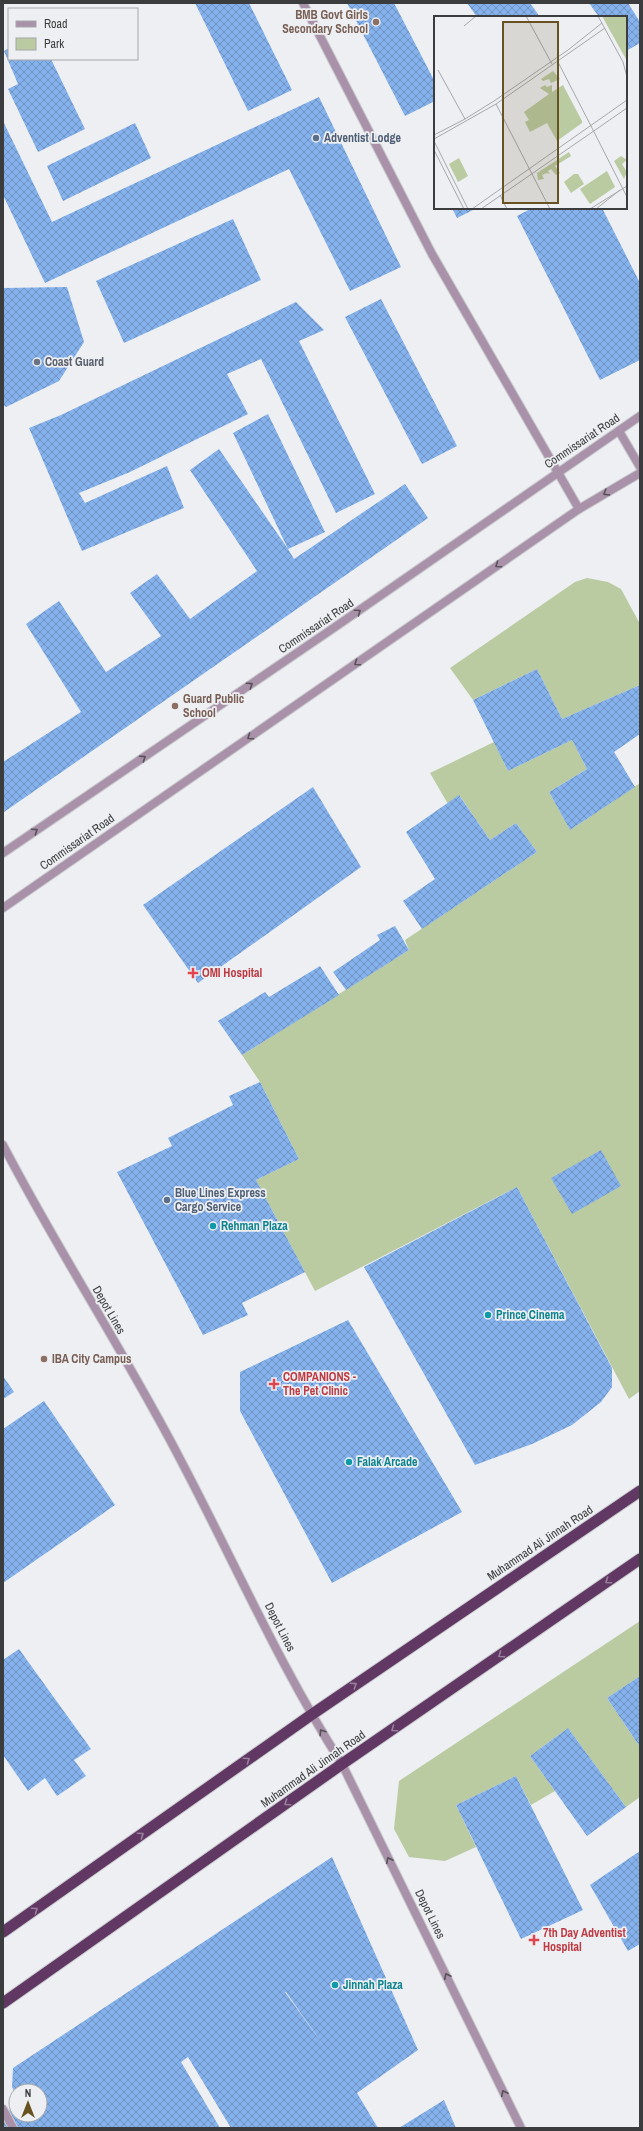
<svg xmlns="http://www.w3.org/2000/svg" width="643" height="2131" font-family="'Archivo Narrow',sans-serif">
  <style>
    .green { fill: #bacaa1 }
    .building { fill: url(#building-cross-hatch); fill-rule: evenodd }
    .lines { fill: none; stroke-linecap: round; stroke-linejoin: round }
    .minor-casing { stroke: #c9cbce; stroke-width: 10 }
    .tertiary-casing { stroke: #c9cbce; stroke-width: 10 }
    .trunk-casing { stroke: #c9cbce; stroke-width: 13 }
    .minor { stroke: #a992a9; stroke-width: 8 }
    .tertiary { stroke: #a992a9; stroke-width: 8 }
    .trunk { stroke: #613764; stroke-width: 11 }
    .oneway { stroke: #565258 }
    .oneway2 { stroke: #99819d }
    .education-dot { fill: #8d6e63; stroke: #edeff2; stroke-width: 1.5 }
    .service-dot { fill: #5c6f8a; stroke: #edeff2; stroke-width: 1.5 }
    .worship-dot { fill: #6b7280; stroke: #edeff2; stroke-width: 1.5 }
    .health-dot { fill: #e0444e; stroke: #edeff2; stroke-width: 1.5 }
    .culture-dot { fill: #0f9aa8; stroke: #edeff2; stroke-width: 1.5 }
    .labels { text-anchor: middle; stroke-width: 3.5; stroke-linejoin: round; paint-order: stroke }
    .education-label { font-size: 12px; font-weight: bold; fill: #785e54; stroke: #edeff2; text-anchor: start }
    .service-label { font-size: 12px; font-weight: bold; fill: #4e5e75; stroke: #edeff2; text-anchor: start }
    .worship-label { font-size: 12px; font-weight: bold; fill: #5b616d; stroke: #edeff2; text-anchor: start }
    .street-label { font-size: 12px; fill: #3b3c3d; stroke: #edeff2 }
    .health-label { font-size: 12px; font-weight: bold; fill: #be3a42; stroke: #edeff2; text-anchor: start }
    .culture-label { font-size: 12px; font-weight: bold; fill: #0d838f; stroke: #edeff2; text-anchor: start }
    .inset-road { fill: none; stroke: #a6a7aa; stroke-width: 1 }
    .view { fill: #685221; fill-opacity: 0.15; stroke: #685221; stroke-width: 2 }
    .inset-edge { fill: none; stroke: #3b3c3d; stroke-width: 2 }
  </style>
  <defs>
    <pattern id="building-cross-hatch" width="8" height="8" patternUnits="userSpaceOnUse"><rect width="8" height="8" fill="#85b2ec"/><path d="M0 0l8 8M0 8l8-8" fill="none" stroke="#6e92c0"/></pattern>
  </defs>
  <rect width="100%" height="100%" fill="#edeff2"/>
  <g class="green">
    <polygon points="587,578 608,582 621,589 640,624 640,685 562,719 537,669 473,700 450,668 575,582"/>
    <polygon points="572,740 587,769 549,792 570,830 640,783 640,1391 629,1399 517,1187 315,1291 256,1180 299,1159 260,1082 242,1055 409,950 405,940 537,852 516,823 490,840 460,796 448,804 430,773 494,742 508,771"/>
    <polygon points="640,1621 640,1676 607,1698 640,1747 640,1797 626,1807 568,1728 530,1756 555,1791 531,1805 516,1776 456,1805 476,1847 445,1861 409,1857 394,1829 399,1781"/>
  </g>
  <g class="building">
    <polygon points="195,3 249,3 292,90 248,111"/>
    <polygon points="347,3 394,3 435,82 435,101 405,116"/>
    <polygon points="467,3 530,3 540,17 477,17"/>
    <polygon points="589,3 628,3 640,22 640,43 626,51 626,17 599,17"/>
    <polygon points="9,48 9,59 51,59 85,129 38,152 8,89 18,84 4,51"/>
    <polygon points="319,97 401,267 350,291 289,169 45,283 3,195 3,121 52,222"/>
    <polygon points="135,123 151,158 63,201 47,166"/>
    <polygon points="452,208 477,208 457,218"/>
    <polygon points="532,208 602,208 640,283 640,360 600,380 517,216"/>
    <polygon points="233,219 261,280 124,343 96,281"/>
    <polygon points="67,287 84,342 59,381 6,407 3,405 3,288"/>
    <polygon points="381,299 457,446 422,464 345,317"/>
    <polygon points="296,302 324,330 299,341 375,494 336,513 261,359 227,374 248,414 130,472 79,493 85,503 167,466 184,508 82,551 29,428 61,415"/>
    <polygon points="268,414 325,532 288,549 294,559 405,484 428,518 4,812 3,762 81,712 26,624 59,601 106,672 161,636 130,593 157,574 190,619 257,571 190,470 219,449 288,549 233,433"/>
    <polygon points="537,669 562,719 640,685 640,734 614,752 635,787 570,830 549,792 587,769 572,740 508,771 473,700"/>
    <polygon points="313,787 361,867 198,983 143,905"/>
    <polygon points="459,795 490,840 516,823 537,852 422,929 403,901 435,879 406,832"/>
    <polygon points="395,926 409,950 346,990 333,972 380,940 377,935"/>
    <polygon points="320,966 339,995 242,1055 218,1021 265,992 269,997"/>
    <polygon points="260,1082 299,1159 256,1180 305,1272 242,1303 248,1315 203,1335 117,1172 172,1146 168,1138 233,1105 229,1096"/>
    <polygon points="601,1150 621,1186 572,1214 551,1178"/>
    <polygon points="517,1187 612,1368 612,1387 601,1402 572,1425 532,1444 475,1465 364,1267"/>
    <polygon points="348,1320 462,1512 332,1583 240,1411 240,1372"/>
    <polygon points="3,1376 14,1392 3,1399"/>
    <polygon points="44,1401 115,1505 3,1583 3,1429"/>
    <polygon points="19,1649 91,1749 74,1760 86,1776 57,1796 45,1778 28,1791 3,1755 3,1660"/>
    <polygon points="640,1676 640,1747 607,1698"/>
    <polygon points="568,1728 626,1807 587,1836 530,1756"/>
    <polygon points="516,1776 583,1910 521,1939 456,1805"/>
    <polygon points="640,1851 640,1944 628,1951 590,1885"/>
    <path d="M 332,1857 L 418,2050 L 357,2093 L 378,2128 L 231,2128 L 188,2057 L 181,2062 L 220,2128 L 3,2128 L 3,2115 L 16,2106 L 16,2115 L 40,2115 L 40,2091 L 16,2091 L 16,2095 L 12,2087 L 13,2068 ZM 285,1992 L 286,1992 L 326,2049 L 308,2024 Z"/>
    <polygon points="444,2100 456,2128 399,2128"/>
  </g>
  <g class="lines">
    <g class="minor-casing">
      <g id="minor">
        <polyline points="303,3 432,254 579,509"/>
        <polyline points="3,2109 13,2128"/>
      </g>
    </g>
    <g class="tertiary-casing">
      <g id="tertiary">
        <polyline points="619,431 640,467"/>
        <polyline points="3,853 335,627 640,416"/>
        <polyline points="3,908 579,509 640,473"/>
        <path d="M 3,1145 C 58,1251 124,1351 179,1457 C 233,1559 280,1667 342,1764 L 521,2128"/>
      </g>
    </g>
    <g class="trunk-casing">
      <g id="trunk">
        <polyline points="3,1932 311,1715 640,1491"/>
        <polyline points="3,2003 342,1764 640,1559"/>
      </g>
    </g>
    <use href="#minor" class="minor"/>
    <use href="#tertiary" class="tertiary"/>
    <use href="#trunk" class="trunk"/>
  </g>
  <defs><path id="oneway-chevron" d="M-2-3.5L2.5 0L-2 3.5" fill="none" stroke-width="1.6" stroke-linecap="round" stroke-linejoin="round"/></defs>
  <g class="oneway">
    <use href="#oneway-chevron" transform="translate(606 493) rotate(149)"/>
    <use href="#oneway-chevron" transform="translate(498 565) rotate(145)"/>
    <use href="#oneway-chevron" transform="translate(358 612) rotate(-35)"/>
    <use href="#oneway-chevron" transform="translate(357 663) rotate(145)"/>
    <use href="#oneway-chevron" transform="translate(250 685) rotate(-34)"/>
    <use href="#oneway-chevron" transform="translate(250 737) rotate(145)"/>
    <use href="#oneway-chevron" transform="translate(143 758) rotate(-34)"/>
    <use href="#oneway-chevron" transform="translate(35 831) rotate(-34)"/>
    <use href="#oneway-chevron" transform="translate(322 1732) rotate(-123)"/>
    <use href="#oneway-chevron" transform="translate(389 1860) rotate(-116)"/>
    <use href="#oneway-chevron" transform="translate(447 1976) rotate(-116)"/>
    <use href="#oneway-chevron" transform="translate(504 2093) rotate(-116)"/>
  </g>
  <g class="oneway2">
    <use href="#oneway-chevron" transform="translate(608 1581) rotate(145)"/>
    <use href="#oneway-chevron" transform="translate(501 1655) rotate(145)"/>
    <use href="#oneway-chevron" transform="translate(354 1685) rotate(-34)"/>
    <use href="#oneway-chevron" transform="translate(394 1729) rotate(145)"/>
    <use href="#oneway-chevron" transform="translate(247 1760) rotate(-35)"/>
    <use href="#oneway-chevron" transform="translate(287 1803) rotate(145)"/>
    <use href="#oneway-chevron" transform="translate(141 1835) rotate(-35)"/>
    <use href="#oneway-chevron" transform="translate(35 1910) rotate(-35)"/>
  </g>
  <g class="education-dot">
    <circle cx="376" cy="22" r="4"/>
    <circle cx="175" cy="706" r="4"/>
    <circle cx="44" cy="1359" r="4"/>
  </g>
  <g class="service-dot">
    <circle cx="316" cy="138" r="4"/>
    <circle cx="167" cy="1200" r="4"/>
  </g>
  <circle class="worship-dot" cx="37" cy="362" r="4"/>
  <g class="health-dot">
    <path d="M191 967h4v4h4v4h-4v4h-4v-4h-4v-4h4z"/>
    <path d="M272 1378h4v4h4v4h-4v4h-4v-4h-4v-4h4z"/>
    <path d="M532 1934h4v4h4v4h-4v4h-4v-4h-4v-4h4z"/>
  </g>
  <g class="culture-dot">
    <circle cx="213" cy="1226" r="4"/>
    <circle cx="488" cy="1315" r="4"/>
    <circle cx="349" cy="1462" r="4"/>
    <circle cx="335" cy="1985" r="4"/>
  </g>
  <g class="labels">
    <g class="education-label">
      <text x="368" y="19" text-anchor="end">BMB Govt Girls<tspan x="368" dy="14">Secondary School</tspan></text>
      <text x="183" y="703">Guard Public<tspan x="183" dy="14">School</tspan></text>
      <text x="52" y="1363">IBA City Campus</text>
    </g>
    <g class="service-label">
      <text x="324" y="142">Adventist Lodge</text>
      <text x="175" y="1197">Blue Lines Express<tspan x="175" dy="14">Cargo Service</tspan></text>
    </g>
    <g class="worship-label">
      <text x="45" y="366">Coast Guard</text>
    </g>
    <g class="street-label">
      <text transform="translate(582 441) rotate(-34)" y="4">Commissariat Road</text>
      <text transform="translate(316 626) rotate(-34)" y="4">Commissariat Road</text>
      <text transform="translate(77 842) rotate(-35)" y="4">Commissariat Road</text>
      <text transform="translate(109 1310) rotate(60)" y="4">Depot Lines</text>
      <text transform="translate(540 1543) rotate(-34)" y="4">Muhammad Ali Jinnah Road</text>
      <text transform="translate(280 1627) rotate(63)" y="4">Depot Lines</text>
      <text transform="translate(313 1769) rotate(-35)" y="4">Muhammad Ali Jinnah Road</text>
      <text transform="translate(430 1914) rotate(64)" y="4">Depot Lines</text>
    </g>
    <g class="health-label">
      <text x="202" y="977">OMI Hospital</text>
      <text x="283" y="1381">COMPANIONS -<tspan x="283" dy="14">The Pet Clinic</tspan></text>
      <text x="543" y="1937">7th Day Adventist<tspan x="543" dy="14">Hospital</tspan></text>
    </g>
    <g class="culture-label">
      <text x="221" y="1230">Rehman Plaza</text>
      <text x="496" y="1319">Prince Cinema</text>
      <text x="357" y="1466">Falak Arcade</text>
      <text x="343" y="1989">Jinnah Plaza</text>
    </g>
  </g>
  <g transform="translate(434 16)">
    <rect width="193" height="193" fill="#edeff2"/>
    <path d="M 168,0 L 193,0 L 193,45 L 174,11 ZM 119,55 L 126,63 L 117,67 L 115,63 L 109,65 L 107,63 ZM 111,69 L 113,71 L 118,69 L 118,76 L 129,69 L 148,105 L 148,107 L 123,125 L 113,107 L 96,116 L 91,106 L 95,104 L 90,96 L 115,78 L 106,72 ZM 135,136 L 137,140 L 121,150 L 126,157 L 122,159 L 117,153 L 114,155 L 116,158 L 113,157 L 108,159 L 110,163 L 104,164 L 103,157 ZM 187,140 L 193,144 L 188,148 L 193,156 L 190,163 L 180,145 ZM 25,142 L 34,160 L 24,166 L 15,148 ZM 173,155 L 181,171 L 156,188 L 146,173 ZM 140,158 L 144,158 L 150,168 L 137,177 L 130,166 Z" fill="#bacaa1"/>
    <path class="inset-road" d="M 92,0 L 118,48M 164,0 L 189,46 L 193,61M 30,10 L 42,0M 124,46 L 157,110M 4,54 L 31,103M 62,88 L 116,193M 157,110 L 193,181M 0,119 L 31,103 L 60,85 L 134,34 L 168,7M 0,123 L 62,88 L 171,12M 0,125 L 34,193M 0,134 L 30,193M 66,179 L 73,193M 38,193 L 193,84M 47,193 L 193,92M 156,193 L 193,170M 162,193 L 186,174"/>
    <path class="view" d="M 69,6 L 124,6 L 124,187 L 69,187 Z"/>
    <rect width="193" height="193" class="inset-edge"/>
  </g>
  <rect width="643" height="2131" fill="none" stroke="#3b3c3d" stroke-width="8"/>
  <rect x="8" y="8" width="130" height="52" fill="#edeff2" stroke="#a6a7aa"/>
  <rect x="16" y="21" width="20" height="6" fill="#a992a9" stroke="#a6a7aa"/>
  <text x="44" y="28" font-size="12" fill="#3b3c3d">Road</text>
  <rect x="16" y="38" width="20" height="12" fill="#bacaa1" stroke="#a6a7aa"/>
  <text x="44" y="48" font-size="12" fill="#3b3c3d">Park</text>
  <g transform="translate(28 2103)"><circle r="19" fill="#edeff2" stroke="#a6a7aa"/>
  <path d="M0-3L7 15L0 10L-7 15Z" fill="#685221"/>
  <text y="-6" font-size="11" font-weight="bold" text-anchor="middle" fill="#3b3c3d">N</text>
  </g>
</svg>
